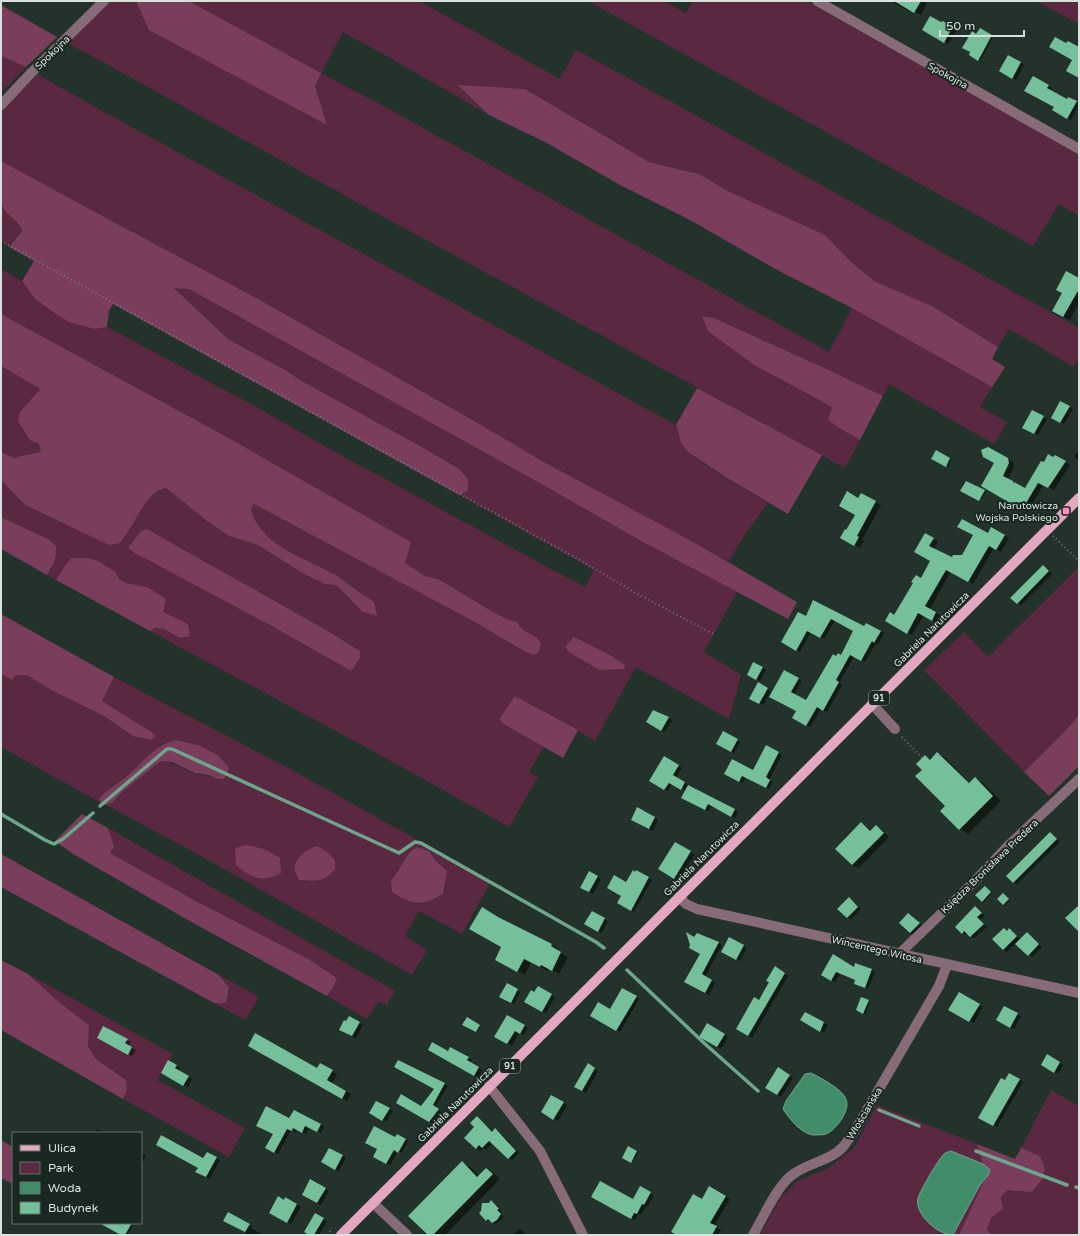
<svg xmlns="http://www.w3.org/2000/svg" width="1080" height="1236" font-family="'Varela Round',sans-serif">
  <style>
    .green { fill: #5a2841; fill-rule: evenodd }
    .forest { fill: #7a3d5b }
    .water { fill: #418c69; stroke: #6ea68c }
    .shadow { fill: #0007 }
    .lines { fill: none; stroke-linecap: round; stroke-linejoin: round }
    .stream { stroke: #6ea68c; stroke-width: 3.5 }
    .building { fill: #75bf9a }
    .path { stroke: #707d76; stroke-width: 2; stroke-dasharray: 1 3; stroke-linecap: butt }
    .minor { stroke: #886b78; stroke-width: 10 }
    .major { stroke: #e3a7c1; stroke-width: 10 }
    .poi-dot { fill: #fb8fc3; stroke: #192820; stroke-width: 1.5 }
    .labels { text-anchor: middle; stroke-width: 4; stroke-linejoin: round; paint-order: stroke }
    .shield { fill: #192820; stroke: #9faaa4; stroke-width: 1 }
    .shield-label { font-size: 9px; font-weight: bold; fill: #d8e1dc }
    .street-label { font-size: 10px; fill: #d8e1dc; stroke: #192820 }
    .poi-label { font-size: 10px; fill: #d8e1dc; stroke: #192820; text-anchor: end }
  </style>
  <rect width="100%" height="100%" fill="#23322a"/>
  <g class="green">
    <path d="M 111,1 L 136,1 L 136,3 L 327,125 L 315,86 L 320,73 L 189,1 L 419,1 L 560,79 L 576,50 C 745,141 911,236 1079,328 L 1079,358 L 1074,367 L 1009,329 L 998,347 L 932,306 L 874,281 L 850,261 L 771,211 L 730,192 L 699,174 L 649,162 L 525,89 L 457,86 L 489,115 L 383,54 L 343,32 L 321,73 L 374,101 L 829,352 L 852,308 L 992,387 L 980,407 L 1007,422 L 994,444 L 889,384 L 883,396 L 831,371 L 714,318 L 702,316 L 754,365 L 832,407 L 828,420 L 839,428 L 860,440 L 845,468 L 393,222 L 68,43 Z"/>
    <polygon points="588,1 664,1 686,13 693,1 806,1 1079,154 1079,216 1059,204 1033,246"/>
    <polygon points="1036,1 1079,1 1079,24"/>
    <polygon points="1,56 26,67 1,93"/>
    <path d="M 37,74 L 97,108 L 676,425 C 677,430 678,437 681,443 C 689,458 750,492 768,503 L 740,542 L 729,562 L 544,462 L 471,419 L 249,294 L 110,220 L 1,161 L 1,111 Z"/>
    <polygon points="1,189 11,217 20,224 22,231 13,241 9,247 1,242"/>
    <path d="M 1,269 L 22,281 L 35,299 L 94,329 L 107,327 L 260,409 L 326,447 L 501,542 L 585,587 L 594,570 L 459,495 L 468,491 L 468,479 L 459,469 L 422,447 L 300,380 L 287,371 L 228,339 L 173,287 L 189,289 L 527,476 L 641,541 L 737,592 L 704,652 L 741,675 L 729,719 L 636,667 L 595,741 L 515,696 L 502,722 L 544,747 L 529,772 L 538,777 L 509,827 L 393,762 L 150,631 L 155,628 L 164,629 L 180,638 L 173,617 L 163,612 L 134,584 L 126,583 L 119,579 L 116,572 L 98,561 L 64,567 L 56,580 L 47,575 L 52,568 L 48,539 L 1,517 L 1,480 L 25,505 L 66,525 L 120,543 C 132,529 143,501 157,491 C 160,489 163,489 166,488 L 207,521 L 229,536 L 258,545 L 304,574 L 325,584 L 336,585 L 351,601 L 366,596 C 353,587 341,577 327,570 C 298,557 260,543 251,509 L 254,504 L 471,620 L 524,651 L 537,638 L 522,629 L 517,622 L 507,619 L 495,613 L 438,579 L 425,576 L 404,563 L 411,542 L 227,437 L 1,314 ZM 147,529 L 328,631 L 360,651 L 351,671 L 268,624 ZM 597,649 L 610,655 L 625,665 L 600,670 L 570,653 Z"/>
    <path d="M 1,366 L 40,389 L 20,412 L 30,439 L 39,444 L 41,452 C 32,454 23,455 15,458 L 1,452 Z"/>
    <polygon points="1079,567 1079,715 1065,731 1024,772 924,670 964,632 988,657"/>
    <path d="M 1,674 L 12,680 L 16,675 L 26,675 L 53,691 L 104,716 L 133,736 L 150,731 L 102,701 L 114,677 L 290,769 L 491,881 L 462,934 L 419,911 L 405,936 L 427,950 L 412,975 L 201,856 L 106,805 L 112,803 L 123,791 L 161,761 C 175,763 181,768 193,773 C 201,776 210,776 218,779 L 175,740 L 111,787 L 99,798 L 101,803 L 1,747 ZM 416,847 L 429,851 L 436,861 L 447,871 L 391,880 C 401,870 404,855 416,847 Z"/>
    <polygon points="108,828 395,991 387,1005 378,1002 367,1019 327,996 334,986 337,978 310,960 196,901 110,853 110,835"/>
    <polygon points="28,974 173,1054 157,1080 245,1128 229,1157 123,1099 127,1090 126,1080 96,1059 88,1046 89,1025 60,1003"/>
    <polygon points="219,975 259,997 245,1020 214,1003 226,1003 229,988"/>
    <polygon points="1051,1090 1079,1106 1079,1235 992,1235 987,1230 991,1218 1003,1209 1001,1197 1007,1189 1040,1156 1021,1148"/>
    <path d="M 877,1105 L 977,1144 L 983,1164 L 951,1151 L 919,1208 C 925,1221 935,1228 947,1235 L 760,1235 L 781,1197 L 799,1180 L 827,1169 L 854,1148 Z"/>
    <polygon points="988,1175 959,1235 953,1235 980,1185"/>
  </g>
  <g class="forest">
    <polygon points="136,1 189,1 321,73 315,86 327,125 149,30"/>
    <polygon points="1,5 57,37 26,67 1,56"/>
    <polygon points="457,85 525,89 649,162 699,174 730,192 825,235 850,261 874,281 932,306 998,347 992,359 1005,367 992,387 852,308 779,271 690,220 620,185 545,142 489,115"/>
    <path d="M 1,161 L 110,220 L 249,294 L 471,419 L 544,462 L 695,543 L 797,602 L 788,619 L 641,541 L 527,476 L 189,289 L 174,288 L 228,339 L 287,371 L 300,380 L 422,447 L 459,469 L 468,479 L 468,491 L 459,495 L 113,304 L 109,311 L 107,327 L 94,329 L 69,322 L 59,316 L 35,299 L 22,281 L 34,261 L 9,247 L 22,231 C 19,219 8,218 3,207 C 0,198 1,172 1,161 Z"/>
    <path d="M 1,314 L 227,437 L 411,542 L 405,563 L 425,576 L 438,579 L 495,613 L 507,619 L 517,622 L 522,629 L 537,638 L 541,644 L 538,653 L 533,655 L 524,651 L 471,620 L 254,504 L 251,509 C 260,544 299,556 328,571 C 338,575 345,582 354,588 C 360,593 368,597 374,602 L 377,616 L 363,612 L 336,585 L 325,584 L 304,574 L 258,545 L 229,536 L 207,521 L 166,488 C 163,489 160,489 157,491 C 143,501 132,529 120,543 L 109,545 L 25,505 L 1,480 L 1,452 L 15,458 C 23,455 32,454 41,452 L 39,444 L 30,440 L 18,421 L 20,412 L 40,389 L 1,366 Z"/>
    <polygon points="702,316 714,318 831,371 883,396 860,440 839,428 828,420 832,407 754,365 708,331"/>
    <polygon points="697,388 822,455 788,514 727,478 688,452 681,443 676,425"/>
    <path d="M 1,517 L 48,539 L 56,546 C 57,557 53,566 47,575 L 1,549 Z"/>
    <polygon points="147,529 328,631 360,651 360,658 351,671 268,624 135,553 128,548 141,531"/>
    <polygon points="72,558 88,558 98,561 116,572 119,579 126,583 147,587 166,599 163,612 188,624 190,636 180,638 164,629 155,628 150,631 56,580 64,567"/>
    <polygon points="1,614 114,677 102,701 150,731 156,736 151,740 133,736 104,716 53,691 26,675 16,675 12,680 1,674"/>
    <polygon points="574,637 610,655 625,665 624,669 600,670 570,653 565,647"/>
    <polygon points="515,696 578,730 563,758 502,723 500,718"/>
    <polygon points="1079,715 1079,766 1049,796 1024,772 1065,731"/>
    <path d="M 175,740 L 198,745 L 218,755 L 229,768 L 224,779 L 218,779 L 208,775 L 195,773 L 172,762 L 161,761 L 123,791 L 112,803 L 106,805 L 101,803 L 99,798 C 108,789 118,783 128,775 C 145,761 154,746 175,740 Z"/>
    <polygon points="82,814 108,828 114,847 110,853 196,901 310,960 337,978 334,986 327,996 195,924 73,854 55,841"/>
    <path d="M 246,845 C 259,847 270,851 280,858 L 281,873 C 263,883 251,878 236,865 L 235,848 Z"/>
    <path d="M 317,846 L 327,852 L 335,860 L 335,869 C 323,883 317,881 299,880 C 298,877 296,874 295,871 C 292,859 307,849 317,846 Z"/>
    <path d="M 416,847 L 429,851 L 436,861 L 447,871 L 443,894 C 420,907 413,905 392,892 L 391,880 C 401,870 404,855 416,847 Z"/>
    <polygon points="1,854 219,975 229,988 226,1003 214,1003 1,887"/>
    <polygon points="1,960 28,974 60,1003 89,1025 88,1046 96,1059 126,1080 127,1090 123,1099 1,1030"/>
    <polygon points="1,1140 13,1147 13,1184 1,1178"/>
    <polygon points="977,1144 1015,1159 1021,1148 1040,1156 1045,1169 1041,1181 1032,1192 1007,1190 1001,1197 1003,1209 991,1218 987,1230 992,1235 959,1235 989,1170 983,1164"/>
  </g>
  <g class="water">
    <path d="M 811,1073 C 821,1078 842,1089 846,1099 C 851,1110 836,1130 826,1134 C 823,1135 816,1135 813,1135 C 800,1133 790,1119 783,1109 L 786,1101 L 805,1074 Z"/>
    <path d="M 951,1151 L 983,1164 L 990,1170 L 988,1175 L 980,1185 L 955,1231 L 953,1235 C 938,1235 914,1214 918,1198 C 920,1191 939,1158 945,1153 C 945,1153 950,1151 951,1151 Z"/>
  </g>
  <g class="shadow">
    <polygon points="891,1 923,1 927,4 921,15 910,9 909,11"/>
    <polygon points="930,17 946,24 956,31 948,44 923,30"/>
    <polygon points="980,29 993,37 980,61 970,55"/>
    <polygon points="1008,56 1024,65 1016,80 1000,71"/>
    <polygon points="1033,77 1052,88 1051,91 1067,100 1069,98 1079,104 1071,120 1054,110 1055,107"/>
    <polygon points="1079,279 1079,303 1070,320 1053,311"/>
    <polygon points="1060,402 1073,409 1064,424 1052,417"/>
    <polygon points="1032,411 1047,419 1038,435 1023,427"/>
    <polygon points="988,448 1013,462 1014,467 1008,479 1025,489 1044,464 1054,458 1055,456 1070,465 1054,490 1043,485 1028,512 982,486 995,463"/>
    <polygon points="1079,451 1079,461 1074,456"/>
    <polygon points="936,452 951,460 948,467 932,458"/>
    <polygon points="966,482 986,492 980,501 961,491"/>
    <polygon points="861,495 881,505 862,540 864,541 860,548 841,537 847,531 856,515 858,499"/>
    <polygon points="991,528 1009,538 1001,552 994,548 973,584 951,571 930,609 941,616 937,623 924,615 912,635 886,621 895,616 921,579 931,561 925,534 938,541 934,549 952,559 963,556 988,534"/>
    <polygon points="1043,566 1052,574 1021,605 1017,603"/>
    <polygon points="814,601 865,627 866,624 884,633 878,644 876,643 865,662 854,656 839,683 842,685 827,712 821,709 810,727 793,718 797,711 785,672 802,681 794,695 807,702 836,657 841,656 855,631 835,620 824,639 811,632 800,652 783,642 807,618"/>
    <polygon points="754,663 766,670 760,681 748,675"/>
    <polygon points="759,683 771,691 763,705 750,698"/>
    <polygon points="668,718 672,720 665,732 647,722"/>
    <polygon points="723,733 740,742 734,753 717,744"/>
    <polygon points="766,746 782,755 769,780 773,782 769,789 746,777 743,783 725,773 753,771"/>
    <polygon points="937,753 945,758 970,783 975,779 983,783 1001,801 968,834 960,829 941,811 947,806 923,770 925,756 931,760"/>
    <polygon points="664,757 682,768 676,778 688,785 688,786 738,812 735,818 712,806 709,811 683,798 686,791 672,784 668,791 650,781"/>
    <polygon points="638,809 658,820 653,831 632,820"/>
    <polygon points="861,823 871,831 876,827 882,830 889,837 859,868 853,865 836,849"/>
    <polygon points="1050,833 1060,842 1017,884 1013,882"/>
    <polygon points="675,843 695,854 678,880 659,868"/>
    <polygon points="637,871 652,880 634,912 619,903 626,883"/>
    <polygon points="590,872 601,879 593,894 582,887"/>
    <polygon points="987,888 992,893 984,902 982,901"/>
    <polygon points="1005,895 1010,901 1005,905 998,899"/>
    <polygon points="849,899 861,909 851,919 847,917"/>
    <polygon points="978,910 985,916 980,920 987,927 974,938 968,933 966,935 962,933"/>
    <polygon points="592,912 608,921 602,933 585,924"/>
    <polygon points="909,914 923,926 914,935 910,933"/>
    <polygon points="500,919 552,945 558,949 557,951 568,957 559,974 549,968 547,971 531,962 525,975 496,959 503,947"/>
    <polygon points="1004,929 1008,931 1010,930 1013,932 1021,940 1031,936 1042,947 1032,957 1016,943 1007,952 1003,950"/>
    <polygon points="695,938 718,943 722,945 705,977 715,983 709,995 686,982 701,953"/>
    <polygon points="729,938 747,948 740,961 722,952"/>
    <polygon points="775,968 788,976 752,1038 737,1029 760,1001 771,982"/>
    <polygon points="854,968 871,970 875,972 868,989 859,985 856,981 840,974 835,982 822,975"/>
    <polygon points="507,985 520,992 514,1004 501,997"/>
    <polygon points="538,987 555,997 546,1013 525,1001 535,993"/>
    <polygon points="623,989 639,999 620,1032 591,1015 611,1011"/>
    <polygon points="959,993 983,1007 974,1023 950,1009"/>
    <polygon points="868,1001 870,1002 865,1014 857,1010"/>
    <polygon points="1004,1007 1021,1016 1014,1029 997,1020"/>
    <polygon points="806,1014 828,1025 824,1033 802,1020"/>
    <polygon points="507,1016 528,1028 524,1035 519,1033 512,1046 496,1036"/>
    <polygon points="349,1017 363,1025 356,1038 340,1030"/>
    <polygon points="467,1019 481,1026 477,1032 464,1025"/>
    <polygon points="707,1024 728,1037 721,1049 700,1036"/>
    <polygon points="103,1027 131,1042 128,1046 136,1050 132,1056 98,1038"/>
    <polygon points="249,1046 318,1069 320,1065 337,1074 332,1084 351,1094 347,1101"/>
    <polygon points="450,1048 472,1060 470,1063 482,1070 478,1077 429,1050 448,1052"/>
    <polygon points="1047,1055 1063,1065 1058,1074 1042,1065"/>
    <polygon points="398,1061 448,1086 435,1107 441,1112 432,1123 397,1102 422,1107 435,1089"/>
    <polygon points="168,1062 180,1068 178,1071 192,1079 188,1087 162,1073"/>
    <polygon points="588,1065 598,1071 586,1093 576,1086"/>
    <polygon points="779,1069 793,1078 781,1097 767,1088"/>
    <polygon points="1010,1075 1023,1082 997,1127 980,1117"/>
    <polygon points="551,1096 567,1105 558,1121 542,1112"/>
    <polygon points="376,1102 393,1111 386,1122 370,1113"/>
    <polygon points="294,1111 324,1127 321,1133 309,1127 306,1134 297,1129 296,1133 291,1130 278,1154 267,1148"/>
    <polygon points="477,1118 493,1132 496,1130 499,1132 510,1142 509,1144 519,1153 512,1160 493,1143 486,1150 483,1148 480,1151 476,1148 476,1127"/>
    <polygon points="97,1129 105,1133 95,1133"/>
    <polygon points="397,1136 408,1141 402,1153 398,1151 390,1165 374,1156 378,1149 396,1139"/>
    <polygon points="628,1148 638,1153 632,1163 623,1158"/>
    <polygon points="330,1149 346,1158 339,1171 323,1162"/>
    <polygon points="141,1153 146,1156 141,1165"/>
    <polygon points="207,1153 220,1160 210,1179 197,1172"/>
    <polygon points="462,1163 470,1167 479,1176 487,1169 494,1173 500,1179 445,1235 429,1235"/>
    <polygon points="311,1181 329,1191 321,1205 303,1195"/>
    <polygon points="710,1187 730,1199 714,1226 721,1230 718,1235 679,1235"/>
    <polygon points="640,1188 654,1195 648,1206 647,1206 641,1215 638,1214 635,1220 592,1196 633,1200"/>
    <polygon points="286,1198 301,1207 291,1224 271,1213"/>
    <polygon points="491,1202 502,1211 500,1213 504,1217 496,1224 487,1220 480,1213"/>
    <polygon points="228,1213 252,1226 251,1228 263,1235 245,1234 246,1232 224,1220"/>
    <polygon points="315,1214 327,1221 319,1235 311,1235"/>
    <polygon points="114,1223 134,1223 127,1235 123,1235"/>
    <polygon points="519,1229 523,1231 526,1235 513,1235"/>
  </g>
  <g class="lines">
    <g class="stream">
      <polyline points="100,806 167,749 172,749 399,853 415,842 421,843 596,942 604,948"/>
      <polyline points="1,814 45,840 54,844 63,839 93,813"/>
      <polyline points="627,970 704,1043 758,1091"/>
      <polyline points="879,1110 919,1126"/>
      <polyline points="976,1151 1067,1185"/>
      <polyline points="1076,1187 1079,1188"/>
    </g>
  </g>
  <g class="building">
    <polygon points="894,1 921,1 914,13"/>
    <polygon points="930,16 941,22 943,21 946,23 947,25 952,28 944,43 922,30"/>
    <polygon points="980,28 992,35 978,61 969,55 970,52 962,48 972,31 976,34"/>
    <polygon points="1055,37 1066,43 1068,41 1079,47 1079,78 1066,71 1072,60 1049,47"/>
    <polygon points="1008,55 1021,62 1012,79 999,71"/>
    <polygon points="1033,76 1049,85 1047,88 1067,99 1068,97 1077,101 1067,119 1052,110 1054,107 1024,91"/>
    <polygon points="1066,271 1079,278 1079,289 1063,317 1052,311 1062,293 1056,290"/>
    <polygon points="1060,401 1070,406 1060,423 1051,418"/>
    <polygon points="1032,410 1044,416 1034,434 1022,428"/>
    <polygon points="988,447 1008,458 1009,463 1003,476 1013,481 1013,483 1014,482 1025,488 1041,461 1044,462 1048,454 1053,457 1055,455 1066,461 1048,488 1038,483 1022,510 981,486 994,463 983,457 981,450"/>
    <polygon points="936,450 950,458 946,467 931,459"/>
    <polygon points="966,481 985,490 979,501 960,491"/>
    <polygon points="847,491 858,498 861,493 876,501 857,536 859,537 854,546 840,538 845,529 846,530 855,515 839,506"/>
    <polygon points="962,519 988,533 991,527 1005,535 996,550 989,546 968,582 946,570 925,606 936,612 932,621 918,613 907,634 885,621 890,612 894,615 913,583 911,582 916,575 921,578 930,561 914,552 925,533 934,538 929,546 952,557 953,555 962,555 973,535 957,527"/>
    <polygon points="1043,565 1049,571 1017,604 1010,598"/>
    <polygon points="813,600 864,626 866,623 881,631 874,643 872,641 861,661 850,655 836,680 839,682 823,711 817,707 806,726 792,718 796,711 769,697 784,670 799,678 791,692 806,700 833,654 836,656 838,653 841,655 853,631 831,619 820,638 807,631 796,651 781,642 798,612 806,616"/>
    <polygon points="753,662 763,667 756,680 747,675"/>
    <polygon points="758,682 768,688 759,704 749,699"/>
    <polygon points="653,710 669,717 661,731 646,722"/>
    <polygon points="723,731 738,739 731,752 716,744"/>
    <polygon points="766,745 779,752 766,777 770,780 766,788 742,776 739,782 724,774 732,759 753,770"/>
    <polygon points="937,752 969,783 975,777 993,796 959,830 940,811 945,806 915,776 922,770 916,764 925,755 930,760"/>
    <polygon points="664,756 679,765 673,775 685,782 681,790 669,783 664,790 649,781"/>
    <polygon points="688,785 735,809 731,817 708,804 705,810 681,798"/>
    <polygon points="637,807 655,817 649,829 631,820"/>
    <polygon points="861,822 870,831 876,825 884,833 852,865 835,849"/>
    <polygon points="1050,832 1057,839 1013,883 1006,876"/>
    <polygon points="675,842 691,851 674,879 658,869"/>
    <polygon points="633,870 635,872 636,870 649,877 631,911 617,903 621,896 607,888 614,875 626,882"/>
    <polygon points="589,871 598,876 589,892 580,888"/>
    <polygon points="985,886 991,892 982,902 975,895"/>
    <polygon points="1003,893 1009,899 1003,905 997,899"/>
    <polygon points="849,897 858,907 847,918 837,909"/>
    <polygon points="1079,905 1079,932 1065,918"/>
    <polygon points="975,906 982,913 977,917 984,924 970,937 964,931 962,934 955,927"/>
    <polygon points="482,907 498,917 552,944 551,946 561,952 552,971 541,965 540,967 524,959 517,972 495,960 501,947 469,929"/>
    <polygon points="592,911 605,918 598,932 584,924"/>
    <polygon points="908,913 920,923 910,933 899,923"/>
    <polygon points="1004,928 1007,931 1009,928 1017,936 1003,950 992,939"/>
    <polygon points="686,932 694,937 697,933 719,942 702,974 712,980 705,993 684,982 700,954 689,948 690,945"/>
    <polygon points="1027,932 1039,944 1028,956 1015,944"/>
    <polygon points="729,937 744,945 736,960 721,952"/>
    <polygon points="833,954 854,967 855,963 872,969 865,988 854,984 855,980 836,972 831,981 821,975"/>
    <polygon points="775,966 785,973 748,1036 736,1029 754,997 759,1000 769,982 766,981"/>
    <polygon points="507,983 518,989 511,1003 499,997"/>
    <polygon points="538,986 552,994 542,1012 524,1002 531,990 534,992"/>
    <polygon points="622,988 637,996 616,1031 590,1016 598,1002 610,1009"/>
    <polygon points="959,992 980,1004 969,1022 948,1010"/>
    <polygon points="861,997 869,1000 863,1014 856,1010"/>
    <polygon points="1004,1006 1018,1013 1010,1028 996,1020"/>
    <polygon points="805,1012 824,1022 820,1032 800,1020"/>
    <polygon points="507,1015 525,1025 520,1034 515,1031 507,1044 494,1037"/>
    <polygon points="349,1016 360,1022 352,1036 339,1030 344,1020 346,1021"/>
    <polygon points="467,1017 480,1025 476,1032 462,1025"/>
    <polygon points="707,1023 725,1034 717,1047 699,1037"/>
    <polygon points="103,1026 128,1039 125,1043 132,1047 128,1055 97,1038"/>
    <polygon points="255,1033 317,1068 320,1063 333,1070 327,1080 346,1091 342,1099 248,1046"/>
    <polygon points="432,1042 448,1051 450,1047 469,1057 467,1060 479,1067 474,1076 428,1050"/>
    <polygon points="1047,1054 1060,1062 1054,1073 1041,1065"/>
    <polygon points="168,1060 177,1065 175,1068 189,1076 183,1086 161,1073"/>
    <polygon points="398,1060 445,1083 433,1105 439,1109 429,1122 396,1103 401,1094 421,1106 434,1089 394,1067"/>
    <polygon points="588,1063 595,1068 582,1091 574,1087"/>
    <polygon points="778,1067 790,1075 777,1095 765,1088"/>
    <polygon points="1009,1073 1020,1079 993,1126 978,1118 1001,1078 1005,1080"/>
    <polygon points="551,1095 564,1102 553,1120 541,1112"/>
    <polygon points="376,1101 390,1108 382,1121 369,1113"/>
    <polygon points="266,1106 289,1118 294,1110 321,1124 317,1132 305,1126 302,1133 293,1128 292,1131 287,1129 274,1153 265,1148 273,1134 256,1126"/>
    <polygon points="477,1116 492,1132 495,1128 516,1151 508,1159 489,1141 482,1148 479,1145 476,1149 464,1138 474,1127 470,1123"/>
    <polygon points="374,1126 395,1137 397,1134 406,1139 398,1153 394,1150 386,1164 373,1157 377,1149 365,1143"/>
    <polygon points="161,1135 203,1158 207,1152 217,1157 206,1177 195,1172 198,1168 156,1145"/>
    <polygon points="628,1146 637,1151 631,1163 622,1158"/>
    <polygon points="329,1148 343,1155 335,1170 321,1162"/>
    <polygon points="462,1161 477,1177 486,1168 493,1174 433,1235 428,1235 408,1216"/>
    <polygon points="310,1179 326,1188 317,1203 302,1195"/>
    <polygon points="600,1181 633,1199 640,1186 651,1192 644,1205 642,1204 637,1214 634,1213 631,1219 591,1197"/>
    <polygon points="709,1186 726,1196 710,1223 717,1226 712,1235 677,1235 671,1232 693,1194 702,1199"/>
    <polygon points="278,1196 284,1200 285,1197 297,1204 287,1223 269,1213"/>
    <polygon points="491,1200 499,1209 497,1210 501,1214 497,1220 492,1223 488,1219 486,1221 479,1213 481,1211 482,1203 489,1203"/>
    <polygon points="228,1212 250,1224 245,1232 223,1221"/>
    <polygon points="315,1213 324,1218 314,1235 309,1235 304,1232"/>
    <polygon points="99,1223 132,1223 125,1235 121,1235"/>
  </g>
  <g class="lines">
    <g class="path">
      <polyline points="1,241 580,560 634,592 715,635"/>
      <polyline points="1053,536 1079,561"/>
      <polyline points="902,737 922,758"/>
      <polyline points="327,1235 331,1230"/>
    </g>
    <g class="minor">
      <polyline points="817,1 1079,149"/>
      <polyline points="1,105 32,72 104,1"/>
      <polyline points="872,704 895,729"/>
      <polyline points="679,897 686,904 697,909 1079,993"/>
      <polyline points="899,954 973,883 1008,846 1079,779"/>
      <polyline points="489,1086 540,1151 583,1235"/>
      <polyline points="373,1203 407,1235"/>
      <path d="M 753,1235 C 763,1218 777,1186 792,1175 C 807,1163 830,1161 843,1147 C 847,1142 850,1137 854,1132 L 939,986 L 947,965"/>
    </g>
    <polyline class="major" points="341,1235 1079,498"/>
  </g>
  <rect class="poi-dot" x="1062" y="507" width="8" height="8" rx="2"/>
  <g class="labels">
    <g class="shield">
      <rect x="869" y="691" width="20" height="14" rx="3"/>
      <rect x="500" y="1059" width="20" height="14" rx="3"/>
    </g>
    <g class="shield-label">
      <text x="879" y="701">91</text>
      <text x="510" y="1069">91</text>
    </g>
    <g class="street-label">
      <text transform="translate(52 52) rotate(-44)" y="4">Spokojna</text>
      <text transform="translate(948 75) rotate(29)" y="4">Spokojna</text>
      <text transform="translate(931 629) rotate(-45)" y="4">Gabriela Narutowicza</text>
      <text transform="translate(701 858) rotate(-45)" y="4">Gabriela Narutowicza</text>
      <text transform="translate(989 866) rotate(-44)" y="4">Księdza Bronisława Predera</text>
      <text transform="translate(877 949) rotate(13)" y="4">Wincentego Witosa</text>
      <text transform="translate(455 1104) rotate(-45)" y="4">Gabriela Narutowicza</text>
      <text transform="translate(864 1113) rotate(-59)" y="4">Włościańska</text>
    </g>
    <g class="poi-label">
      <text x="1058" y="509">Narutowicza<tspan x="1058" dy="12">Wojska Polskiego</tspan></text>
    </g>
  </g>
  <rect width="1080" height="1236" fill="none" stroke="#d8e1dc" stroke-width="4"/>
  <rect x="12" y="1132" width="130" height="92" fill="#192820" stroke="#65726b"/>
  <rect x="20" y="1145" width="20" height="6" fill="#e3a7c1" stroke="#65726b"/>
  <text x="48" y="1152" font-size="12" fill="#d8e1dc">Ulica</text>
  <rect x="20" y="1162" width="20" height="12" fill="#5a2841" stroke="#65726b"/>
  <text x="48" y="1172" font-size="12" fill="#d8e1dc">Park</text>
  <rect x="20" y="1182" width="20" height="12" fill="#418c69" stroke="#65726b"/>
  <text x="48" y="1192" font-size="12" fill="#d8e1dc">Woda</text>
  <rect x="20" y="1202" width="20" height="12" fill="#75bf9a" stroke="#65726b"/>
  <text x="48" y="1212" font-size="12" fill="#d8e1dc">Budynek</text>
  <path d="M940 30v6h84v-6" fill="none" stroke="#d8e1dc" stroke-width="2"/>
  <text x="946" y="30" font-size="12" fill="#d8e1dc" stroke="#192820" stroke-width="3" paint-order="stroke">50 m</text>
</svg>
